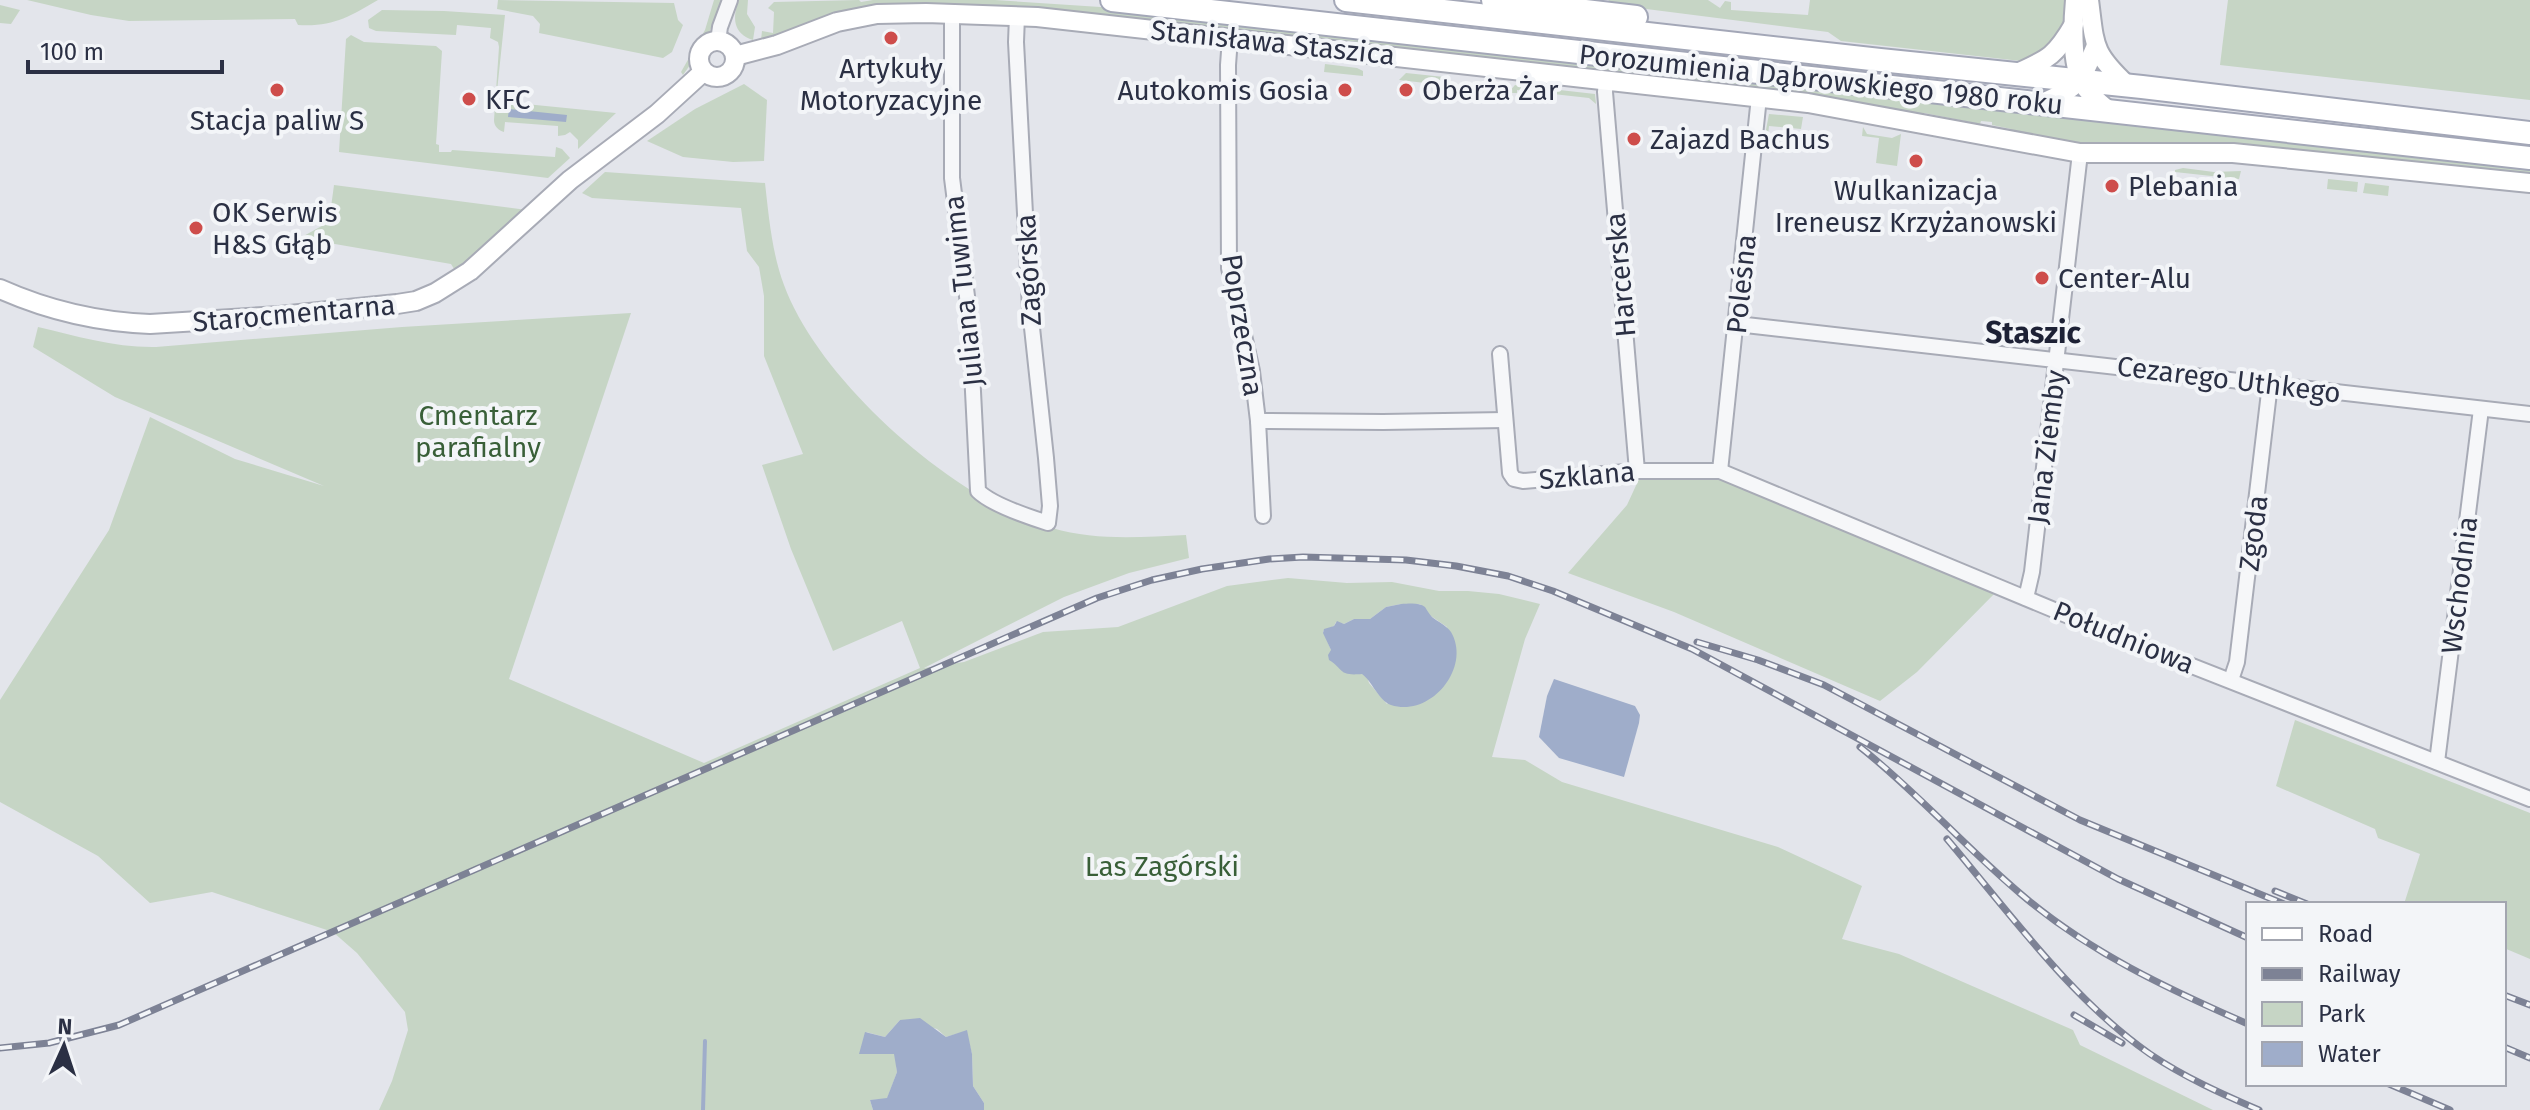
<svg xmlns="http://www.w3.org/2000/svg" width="2530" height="1110" font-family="'Fira Sans',sans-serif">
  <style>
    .green { fill: #c6d5c5; fill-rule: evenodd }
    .water { fill: #9fadca }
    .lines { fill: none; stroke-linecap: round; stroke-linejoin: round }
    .stream { stroke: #9fadca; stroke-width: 4 }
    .street-casing { stroke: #a8abb6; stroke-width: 18 }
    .secondary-casing { stroke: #a8abb6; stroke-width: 22 }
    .primary-casing { stroke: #a3a7b7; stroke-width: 26 }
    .street { stroke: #f6f7f9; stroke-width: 14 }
    .secondary { stroke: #fff; stroke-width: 18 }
    .primary { stroke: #fff; stroke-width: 22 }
    .rail-casing { stroke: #7d8295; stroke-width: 7 }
    .rail { stroke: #f3f5f8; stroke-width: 4; stroke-dasharray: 12; stroke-linecap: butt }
    .poi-dot { fill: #ce4d4b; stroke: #f3f5f8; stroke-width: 3 }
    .labels { text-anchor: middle; stroke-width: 8; stroke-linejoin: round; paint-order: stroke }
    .street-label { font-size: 28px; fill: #2b3044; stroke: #f3f5f8 }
    .poi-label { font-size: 28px; fill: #2b3044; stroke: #f3f5f8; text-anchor: start }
    .park-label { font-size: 28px; fill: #395f38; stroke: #f3f5f8 }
    .neighbourhood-label { font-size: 30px; font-weight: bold; fill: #1d2135; stroke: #f3f5f8 }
  </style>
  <rect width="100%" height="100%" fill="#e3e5eb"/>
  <g class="green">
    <path d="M 27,0 L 378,0 C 349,17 333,27 298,25 L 295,19 L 129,21 L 91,15 Z"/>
    <polygon points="498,0 674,3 678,20 683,25 672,52 663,58 539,33 540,24 533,16 497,9"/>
    <polygon points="714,0 721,0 710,31 696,46 690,65 683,75 681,72 705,30"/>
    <path d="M 739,0 L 748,0 L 747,14 L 755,27 L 753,40 C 733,34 732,17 739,0 Z"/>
    <polygon points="859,0 861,2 873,0 995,0 1131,9 2530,166 2530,177 2094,147 2010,134 2011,129 1992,125 1992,122 1981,121 1980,124 1924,113 1923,117 978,7 761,40 762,31 773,33 774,12 768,8 774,2"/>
    <polygon points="1608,0 1708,0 1720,8 1725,1 1731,2 1731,10 1808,15 1810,0 2067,0 2066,17 2058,43 2021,61 1841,41 1828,32 1615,5"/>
    <polygon points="2228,0 2530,0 2530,100 2220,65"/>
    <polygon points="0,5 20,10 11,24 0,23"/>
    <path d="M 382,10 L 444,11 L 505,15 L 496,101 L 616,113 L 578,149 L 578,140 L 570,132 L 565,135 L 558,136 L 558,126 L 505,122 L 504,132 C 498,130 494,126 494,120 L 499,47 L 498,42 L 490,38 L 491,28 L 457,25 L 456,35 L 376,31 L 369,28 L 368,20 Z"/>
    <polygon points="351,35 364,42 436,46 442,51 436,144 439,145 439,152 451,152 452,150 555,157 556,147 562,149 570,158 548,178 339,152 346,39"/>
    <polygon points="1325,64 1357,68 1363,71 1363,76 1324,72"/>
    <polygon points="1406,73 1444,77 1443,85 1399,80"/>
    <polygon points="1474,81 1504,84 1498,93 1485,93 1476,88"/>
    <polygon points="744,84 767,100 764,161 733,162 683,157 647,141 695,109"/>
    <polygon points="1515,85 1595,94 1596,104 1589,98 1517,90 1517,93 1508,93"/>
    <polygon points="1769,114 1803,117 1801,129 1769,126 1768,135 1765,135"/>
    <polygon points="1863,127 1867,134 1892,138 1901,134 1897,166 1876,163 1879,138 1862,136"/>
    <polygon points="2183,168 2214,172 2241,171 2239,179 2175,172 2175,170"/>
    <path d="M 605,172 L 765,183 C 769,218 772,253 784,285 C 819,381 955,501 1052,528 C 1096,541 1141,537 1186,535 L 1189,558 L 1129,573 L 1064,597 L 924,668 L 964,662 L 1043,632 L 1118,627 L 1227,586 L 1288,578 L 1347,583 L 1392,582 L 1439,591 L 1468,591 L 1499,594 L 1540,604 L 1525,639 L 1492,757 L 1525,760 L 1562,782 L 1778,847 L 1862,886 L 1842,939 L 1899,954 L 2073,1030 L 2080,1045 L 2213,1110 L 984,1110 L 984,1103 L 973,1086 L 972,1054 L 966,1031 L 946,1037 L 937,1029 L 900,1020 L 885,1037 L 866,1032 L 895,1053 L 897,1072 L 887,1099 L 870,1100 L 873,1110 L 379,1110 L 392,1081 L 408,1030 L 405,1012 L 357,953 L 333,932 L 212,892 L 150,903 L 98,856 L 0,802 L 0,700 L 109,530 L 150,417 L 235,459 L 324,486 L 115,397 L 33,347 L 38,327 C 76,336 117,348 156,347 L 402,327 L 631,313 L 509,679 L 704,763 L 920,668 L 902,621 L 833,651 L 791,549 L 762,465 L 803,454 L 764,356 L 764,296 L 759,267 L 747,251 L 741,208 L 592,198 L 582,193 ZM 1401,604 L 1420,604 L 1428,614 L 1447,627 L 1387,704 L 1369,683 L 1367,676 L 1331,650 L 1323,631 L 1334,626 L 1336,622 L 1344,624 L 1354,619 L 1370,619 L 1386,607 Z"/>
    <polygon points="2328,179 2358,182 2357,192 2327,189"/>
    <polygon points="2365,183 2389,186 2388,196 2363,193"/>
    <polygon points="334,185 527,210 456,272 451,264 300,238 329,222"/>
    <polygon points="1717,477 1999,589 1917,672 1880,701 1674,612 1568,573 1627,505 1639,479"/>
    <polygon points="2295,720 2530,813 2530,959 2504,948 2504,904 2404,904 2420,854 2378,838 2375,829 2276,786"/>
  </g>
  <g class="water">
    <polygon points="509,109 567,115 566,122 508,117"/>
    <path d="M 1401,604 C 1408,604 1419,602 1425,607 C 1427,610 1429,614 1432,617 C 1438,622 1446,625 1451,632 C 1472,668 1430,718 1391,705 C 1378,700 1372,681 1362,674 C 1338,676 1345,670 1329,660 L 1328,655 L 1331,650 L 1323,633 L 1324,629 L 1334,626 L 1337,621 L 1344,624 L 1354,619 L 1370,619 L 1386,607 Z"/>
    <polygon points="1554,679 1635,706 1640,715 1639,723 1624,777 1559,758 1539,737 1547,696"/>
    <polygon points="920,1018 946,1037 967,1030 972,1054 973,1086 984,1103 984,1110 873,1110 870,1100 887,1098 897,1072 894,1054 859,1054 865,1032 885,1037 900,1020"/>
  </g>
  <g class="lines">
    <polyline class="stream" points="703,1110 705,1041"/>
    <g class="street-casing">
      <g id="street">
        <path d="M 952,13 L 952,178 L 969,312 L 978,491 C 992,505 1029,517 1048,523 L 1050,506 L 1046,458 L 1030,309 L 1016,42 L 1017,16"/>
        <polyline points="1230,38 1228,65 1229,268 1252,371 1258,421 1263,516"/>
        <polyline points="718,41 720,27 730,0"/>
        <polyline points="1606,80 1605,92 1637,471"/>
        <polyline points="1737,324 2530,414"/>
        <polyline points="1500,354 1510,473 1514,479 1523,481 1637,471 1720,471 2131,642 2530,799"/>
        <polyline points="1258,421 1383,422 1505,420"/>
        <polyline points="1720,471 1759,97"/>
        <polyline points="2026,598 2032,572 2080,153"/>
        <polyline points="2231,680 2237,662 2270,384"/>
        <polyline points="2437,762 2481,409"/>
      </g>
    </g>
    <g class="secondary-casing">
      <g id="secondary">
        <path d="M 2075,0 C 2073,21 2071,63 2082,82 C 2088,93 2098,102 2108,110"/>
        <path d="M 2089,0 C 2095,46 2092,52 2127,85"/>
        <circle cx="717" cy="59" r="18"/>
        <polyline points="735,56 777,45 837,22 877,14 926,13 1037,17 1808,103 2080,153 2233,153 2530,183"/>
        <path d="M 2015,74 C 2048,59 2055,57 2074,24"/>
        <path d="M 2042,103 C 2077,88 2080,84 2095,48"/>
        <path d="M 0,289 C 47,310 98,322 150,324 L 280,316 L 397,304 L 416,301 L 435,293 L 470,271 L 570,180 L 657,114 L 703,72"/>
      </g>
    </g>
    <g class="primary-casing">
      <g id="primary">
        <polyline points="1112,0 2530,158"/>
        <polyline points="1346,0 1880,60 2142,87 2530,133"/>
        <polyline points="1493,0 1636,17"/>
      </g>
    </g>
    <use href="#street" class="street"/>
    <use href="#secondary" class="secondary"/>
    <use href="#primary" class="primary"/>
    <g class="rail-casing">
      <g id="rail">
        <polyline points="1697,642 1758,660 1824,685 2080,820 2284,904"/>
        <path d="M 1860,747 C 1917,792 1966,848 2022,895 C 2089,952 2168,989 2248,1024"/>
        <path d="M 1947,839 C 2009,912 2071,999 2150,1054 C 2184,1077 2222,1094 2259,1110"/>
        <polyline points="2275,891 2307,904"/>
        <polyline points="2504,995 2530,1005"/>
        <polyline points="2074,1015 2122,1043"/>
        <polyline points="2504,1047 2530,1058"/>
        <polyline points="0,1048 49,1043 119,1025 1097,598 1152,580 1202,569 1269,559 1303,557 1406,560 1456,566 1508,576 1553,591 1692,649 2118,879 2248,938"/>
        <polyline points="2389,1084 2450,1110"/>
      </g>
    </g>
    <use href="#rail" class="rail"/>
  </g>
  <g class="poi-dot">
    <circle cx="891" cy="38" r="8"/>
    <circle cx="277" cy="90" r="8"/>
    <circle cx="1345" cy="90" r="8"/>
    <circle cx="1406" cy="90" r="8"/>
    <circle cx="469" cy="99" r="8"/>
    <circle cx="1634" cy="139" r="8"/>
    <circle cx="1916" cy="161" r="8"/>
    <circle cx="2112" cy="186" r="8"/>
    <circle cx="196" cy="228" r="8"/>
    <circle cx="2042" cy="278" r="8"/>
  </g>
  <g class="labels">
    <g class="street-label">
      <text transform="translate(1273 42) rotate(6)" y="10">Stanisława Staszica</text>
      <text transform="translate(1821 79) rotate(6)" y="10">Porozumienia Dąbrowskiego 1980 roku</text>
      <text transform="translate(1028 270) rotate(-93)" y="10">Zagórska</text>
      <text transform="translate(1620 275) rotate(-95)" y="10">Harcerska</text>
      <text transform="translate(1741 284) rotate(-84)" y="10">Poleśna</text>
      <text transform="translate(963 291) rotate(-96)" y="10">Juliana Tuwima</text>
      <text transform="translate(294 313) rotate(-5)" y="10">Starocmentarna</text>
      <text transform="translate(1243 325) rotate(81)" y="10">Poprzeczna</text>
      <text transform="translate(2229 379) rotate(7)" y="10">Cezarego Uthkego</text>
      <text transform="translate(2046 447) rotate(-83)" y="10">Jana Ziemby</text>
      <text transform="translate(1587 475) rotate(-5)" y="10">Szklana</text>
      <text transform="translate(2253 533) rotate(-83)" y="10">Zgoda</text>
      <text transform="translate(2459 585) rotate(-83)" y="10">Wschodnia</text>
      <text transform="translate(2124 637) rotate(22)" y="10">Południowa</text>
    </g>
    <g class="poi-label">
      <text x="891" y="78" text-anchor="middle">Artykuły<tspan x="891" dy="32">Motoryzacyjne</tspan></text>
      <text x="1329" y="100" text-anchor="end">Autokomis Gosia</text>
      <text x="1422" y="100">Oberża Żar</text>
      <text x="485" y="109">KFC</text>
      <text x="277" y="130" text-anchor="middle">Stacja paliw S</text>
      <text x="1650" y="149">Zajazd Bachus</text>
      <text x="2128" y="196">Plebania</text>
      <text x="1916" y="200" text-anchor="middle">Wulkanizacja<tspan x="1916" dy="32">Ireneusz Krzyżanowski</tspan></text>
      <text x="212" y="222">OK Serwis<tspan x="212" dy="32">H&amp;S Głąb</tspan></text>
      <text x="2058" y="288">Center-Alu</text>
    </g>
    <g class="park-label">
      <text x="478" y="425">Cmentarz<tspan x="478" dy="32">parafialny</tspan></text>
      <text x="1162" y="876">Las Zagórski</text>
    </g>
    <g class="neighbourhood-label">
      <text x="2033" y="343">Staszic</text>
    </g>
  </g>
  <rect x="2246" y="902" width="260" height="184" fill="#f3f5f8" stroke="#a3a6b0" stroke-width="2"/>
  <rect x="2262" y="928" width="40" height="12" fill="#ffffff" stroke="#a3a6b0" stroke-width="2"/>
  <text x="2318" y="942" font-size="24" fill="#2b3044">Road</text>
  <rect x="2262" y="968" width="40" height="12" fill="#7d8295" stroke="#a3a6b0" stroke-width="2"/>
  <text x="2318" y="982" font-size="24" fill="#2b3044">Railway</text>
  <rect x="2262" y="1002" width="40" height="24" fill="#c6d5c5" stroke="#a3a6b0" stroke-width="2"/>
  <text x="2318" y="1022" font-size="24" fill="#2b3044">Park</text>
  <rect x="2262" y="1042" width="40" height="24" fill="#9fadca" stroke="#a3a6b0" stroke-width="2"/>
  <text x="2318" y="1062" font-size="24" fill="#2b3044">Water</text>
  <g transform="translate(64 1046) rotate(3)" stroke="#f3f5f8" stroke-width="6" paint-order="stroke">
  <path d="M0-6L14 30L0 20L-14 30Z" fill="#2b3044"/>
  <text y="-12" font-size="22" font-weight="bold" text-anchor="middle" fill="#2b3044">N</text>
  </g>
  <path d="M28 60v12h194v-12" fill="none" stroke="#2b3044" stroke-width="4"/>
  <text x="40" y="60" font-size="24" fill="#2b3044" stroke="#f3f5f8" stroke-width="6" paint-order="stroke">100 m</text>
</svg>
